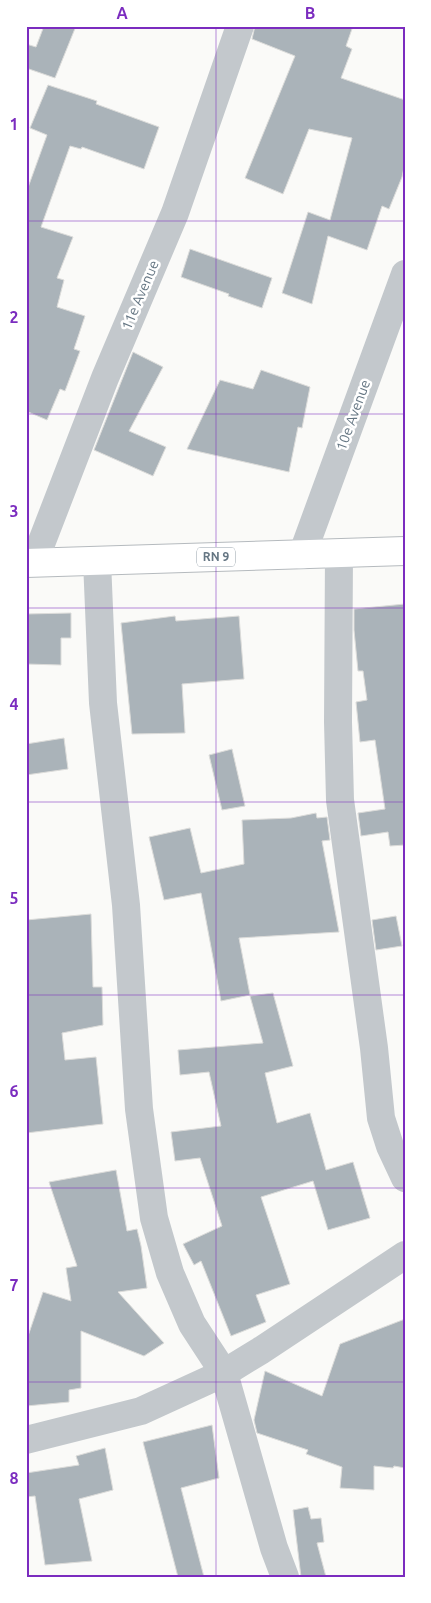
<svg xmlns="http://www.w3.org/2000/svg" width="431" height="1603" font-family="Ubuntu,sans-serif">
  <style>
    .building { fill: #aab3b9; stroke: #dcdcda }
    .lines { fill: none; stroke-linecap: round; stroke-linejoin: round }
    .major-casing { stroke: #b5babe; stroke-width: 30 }
    .minor { stroke: #c3c8cc; stroke-width: 28 }
    .major { stroke: #fff; stroke-width: 28 }
    .grid { fill: none; stroke: #7b2cbf; stroke-width: 1; stroke-opacity: 0.55 }
    .labels { text-anchor: middle; stroke-width: 5; stroke-linejoin: round; paint-order: stroke }
    .shield { fill: #fff; stroke: #939fa8; stroke-width: 1 }
    .shield-label { font-size: 12px; font-weight: bold; fill: #657683 }
    .street-label { font-size: 14px; fill: #657683; stroke: #fff }
    .neatline { fill: none; stroke: #7b2cbf; stroke-width: 2 }
    .grid-label { font-size: 16px; text-anchor: middle; font-weight: bold; fill: #7b2cbf }
  </style>
  <rect width="100%" height="100%" fill="#fafaf8"/>
  <g class="building">
    <polygon points="44,26 76,26 55,78 26,68 26,44 36,47"/>
    <polygon points="255,26 353,26 346,46 352,49 341,78 405,100 405,162 402,177 389,209 382,206 367,250 328,236 312,304 282,293 308,212 330,220 352,138 309,129 283,194 245,178 295,56 252,39"/>
    <polygon points="48,85 97,101 96,104 159,127 144,169 82,147 81,149 70,146 41,227 73,237 57,278 64,280 57,307 85,316 74,349 80,351 65,391 60,389 47,420 26,411 26,193 47,135 30,128"/>
    <polygon points="190,249 272,278 262,308 228,296 229,294 181,277"/>
    <polygon points="133,352 163,367 129,431 166,447 153,476 94,450"/>
    <polygon points="261,370 310,387 302,428 298,427 289,472 187,449 220,380 253,389"/>
    <polygon points="405,604 405,845 390,846 388,832 361,836 358,813 385,809 375,740 360,742 356,702 367,700 363,671 358,671 354,630 354,609"/>
    <polygon points="71,613 71,638 61,638 61,665 26,664 26,614"/>
    <polygon points="175,616 176,621 239,616 244,679 182,684 185,733 132,734 121,623"/>
    <polygon points="64,738 68,769 26,775 26,744"/>
    <polygon points="232,749 245,806 222,810 209,755"/>
    <polygon points="316,813 317,818 327,817 330,840 322,841 339,932 239,938 250,995 221,1001 201,893 164,900 149,837 190,828 201,873 244,864 242,820 291,818"/>
    <polygon points="91,914 93,987 102,987 103,1025 62,1033 65,1060 96,1057 103,1124 26,1133 26,920"/>
    <polygon points="396,916 402,946 376,950 372,920"/>
    <polygon points="273,993 293,1066 265,1073 277,1123 310,1113 326,1170 353,1162 370,1218 328,1230 313,1181 261,1197 290,1284 256,1295 266,1322 231,1336 201,1261 194,1265 183,1244 222,1226 200,1158 175,1161 171,1132 221,1126 209,1072 180,1075 178,1050 263,1043 250,996"/>
    <polygon points="116,1170 127,1231 137,1229 141,1246 147,1288 118,1292 164,1343 144,1356 81,1331 81,1388 69,1390 69,1402 26,1406 26,1342 43,1292 71,1301 66,1268 77,1266 49,1182"/>
    <polygon points="405,1319 405,1468 394,1466 393,1468 374,1466 374,1490 340,1488 342,1467 306,1454 308,1450 257,1433 254,1420 265,1371 322,1396 340,1344"/>
    <polygon points="212,1425 219,1478 181,1488 204,1577 178,1577 143,1442"/>
    <polygon points="105,1448 113,1490 79,1499 92,1561 45,1565 35,1496 26,1497 26,1473 79,1465 76,1456"/>
    <polygon points="308,1507 311,1519 321,1518 324,1542 317,1543 326,1577 301,1577 293,1510"/>
  </g>
  <g class="lines">
    <g class="major-casing">
      <polyline id="major" points="26,563 405,551"/>
    </g>
    <g class="minor">
      <polyline points="339,554 338,722 340,800 374,1048 381,1118 390,1146 405,1178"/>
      <polyline points="302,555 405,274"/>
      <polyline points="97,561 103,703 126,905 139,1109 154,1218 170,1273 192,1324 224,1373 274,1548 285,1577"/>
      <polyline points="34,562 105,378 175,213 240,26"/>
      <polyline points="26,1440 141,1411 224,1373 260,1351 405,1255"/>
    </g>
    <use href="#major" class="major"/>
  </g>
  <path class="grid" d="M 216,26 L 216,1577M 26,221 L 405,221M 26,414 L 405,414M 26,608 L 405,608M 26,802 L 405,802M 26,995 L 405,995M 26,1188 L 405,1188M 26,1382 L 405,1382"/>
  <g class="labels">
    <rect class="shield" x="197" y="547.5" width="38" height="19" rx="4"/>
    <g class="shield-label">
      <text x="216" y="561">RN 9</text>
    </g>
    <g class="street-label">
      <text transform="translate(140 295) rotate(-67)" y="5">11e Avenue</text>
      <text transform="translate(353 415) rotate(-70)" y="5">10e Avenue</text>
    </g>
  </g>
  <rect width="431" height="1603" fill="none" stroke="#ffffff" stroke-width="55"/>
  <rect x="28" y="28" width="376" height="1548" class="neatline"/>
  <g class="grid-label">
    <text x="122" y="19">A</text>
    <text x="310" y="19">B</text>
    <text x="14" y="130">1</text>
    <text x="14" y="323">2</text>
    <text x="14" y="517">3</text>
    <text x="14" y="710">4</text>
    <text x="14" y="904">5</text>
    <text x="14" y="1097">6</text>
    <text x="14" y="1291">7</text>
    <text x="14" y="1484">8</text>
  </g>
</svg>
